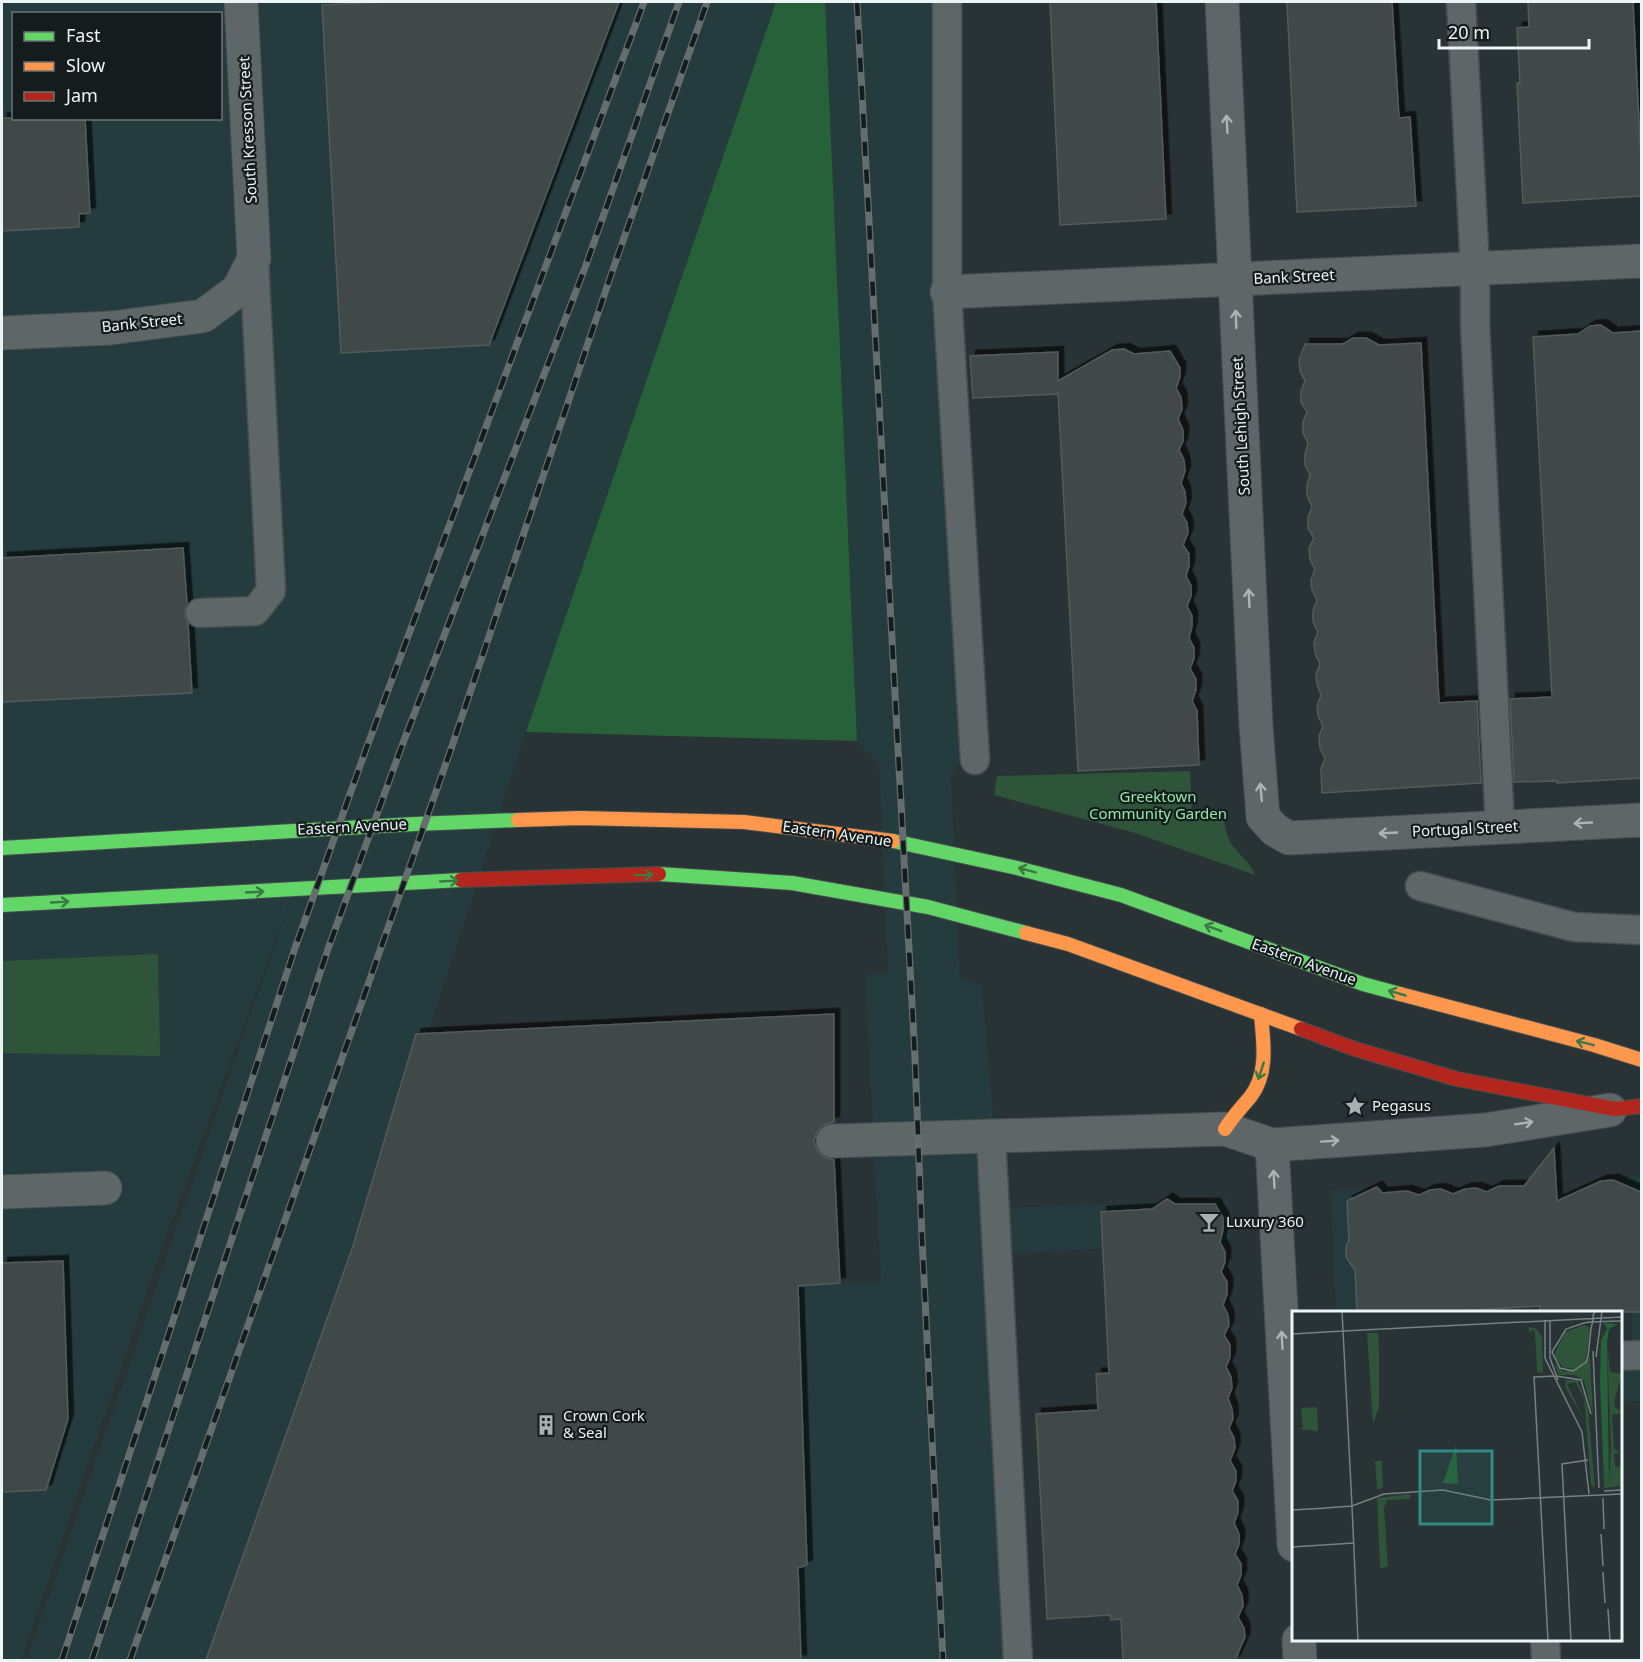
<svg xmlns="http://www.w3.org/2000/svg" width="1643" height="1662" font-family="'Noto Sans',sans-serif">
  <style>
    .built { fill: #243c3e; fill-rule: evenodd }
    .green { fill: #2e5539 }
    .forest { fill: #276139 }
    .building { fill: #404847; stroke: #535b5a; stroke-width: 1.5; filter: url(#shadow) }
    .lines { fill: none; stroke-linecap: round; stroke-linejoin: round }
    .lane-casing { stroke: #464e4f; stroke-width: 31 }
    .street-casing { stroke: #464e4f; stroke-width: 35 }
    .fast-casing { stroke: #464e4f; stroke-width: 16 }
    .slow-casing { stroke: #464e4f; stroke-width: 16 }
    .jam-casing { stroke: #464e4f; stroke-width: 16 }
    .lane { stroke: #5f6667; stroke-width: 28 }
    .street { stroke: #5f6667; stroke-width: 33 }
    .fast { stroke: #63d668; stroke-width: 14 }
    .slow { stroke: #ff974d; stroke-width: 14 }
    .jam { stroke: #b3261e; stroke-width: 14 }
    .rail-casing { stroke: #656d6d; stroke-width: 7 }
    .rail { stroke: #151c1d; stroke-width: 4.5; stroke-dasharray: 14; stroke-linecap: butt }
    .oneway { stroke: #acb5b6 }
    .oneway2 { stroke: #3c7942 }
    .labels { text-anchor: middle; stroke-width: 4.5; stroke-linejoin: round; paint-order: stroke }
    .street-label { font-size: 15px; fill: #ebf5f6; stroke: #151c1d }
    .park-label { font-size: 15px; fill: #91eaa6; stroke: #151c1d }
    .poi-label { font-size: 15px; fill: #ebf5f6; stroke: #151c1d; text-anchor: start }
    .inset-road { fill: none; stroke: #778082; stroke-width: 1.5 }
    .view { fill: #308982; fill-opacity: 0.15; stroke: #308982; stroke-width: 3 }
    .inset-edge { fill: none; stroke: #ebf5f6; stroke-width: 3 }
  </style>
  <defs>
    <filter id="shadow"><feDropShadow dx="5.5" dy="-5.5" stdDeviation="0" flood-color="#0009"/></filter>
  </defs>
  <rect width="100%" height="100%" fill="#293234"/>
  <g class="built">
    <path d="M 2,2 L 776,2 L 526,732 L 428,1033 L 834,1014 L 840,1283 L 881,1283 L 865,975 L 888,972 L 879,763 L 857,741 L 825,2 L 939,2 L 962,758 L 951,776 L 960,978 L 982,985 L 1004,1241 L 1005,1208 L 1228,1199 L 1230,1241 L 1006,1254 L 1019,1660 L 27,1660 L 294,889 L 159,1256 L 21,1660 L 2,1660 ZM 14,14 L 220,14 L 220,118 L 14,118 Z"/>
    <polygon points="1624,1177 1641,1177 1641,1349 1633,1350"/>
    <polygon points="1385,1188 1391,1312 1336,1312 1331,1191"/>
    <polygon points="1641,1361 1641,1401 1621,1402 1621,1362"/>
  </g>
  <g class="green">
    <path d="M 1190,771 L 1192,809 L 1223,809 C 1224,820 1225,833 1231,843 C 1238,855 1250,861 1255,875 L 1132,832 L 994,795 L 997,776 Z"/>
    <polygon points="158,954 160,1056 2,1053 2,961"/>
  </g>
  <polygon class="forest" points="776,2 825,2 857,741 526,732"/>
  <g class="building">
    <polygon points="387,2 619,2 489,345 341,353 322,5"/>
    <polygon points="1050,2 1156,2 1166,219 1060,225"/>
    <polygon points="1287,2 1392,2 1399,118 1410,117 1416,206 1297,212"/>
    <polygon points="1528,2 1633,2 1641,160 1641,196 1523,203 1517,83 1520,83 1517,28 1529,27"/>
    <polygon points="2,118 85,118 90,213 79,214 79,227 2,231"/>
    <polygon points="1601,325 1613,333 1641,331 1641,778 1557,783 1557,781 1514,782 1510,699 1552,697 1533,337 1578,334 1590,326"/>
    <polygon points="1353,338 1366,338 1379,345 1421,343 1439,703 1477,701 1481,783 1322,793 1321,769 1325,758 1320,748 1319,736 1323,726 1318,716 1317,706 1321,695 1317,684 1316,674 1320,664 1315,653 1314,642 1318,632 1313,621 1313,611 1317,600 1312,590 1311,580 1315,569 1310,560 1309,548 1314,538 1308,528 1308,517 1312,507 1307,495 1307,485 1310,475 1305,465 1305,454 1308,443 1303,433 1303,422 1307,412 1301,402 1301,391 1305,381 1300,371 1299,360 1305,344 1343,344"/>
    <polygon points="1124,349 1134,354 1170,351 1180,368 1180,377 1176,388 1181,397 1182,409 1178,419 1183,430 1183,441 1179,450 1184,460 1185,471 1181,483 1185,492 1186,503 1182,514 1187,523 1188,533 1183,545 1189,554 1189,566 1186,576 1191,586 1191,596 1187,606 1192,616 1192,626 1189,638 1194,648 1194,658 1190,669 1196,679 1196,690 1192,701 1197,711 1199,765 1078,771 1058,392 1058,394 973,398 970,356 1058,352 1058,381 1112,350"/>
    <polygon points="183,548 187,604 184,614 188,624 192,693 2,702 2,558"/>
    <polygon points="834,1014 834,1122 823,1125 817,1132 814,1141 817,1150 824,1157 834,1160 840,1283 798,1286 807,1565 798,1568 801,1660 206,1660 353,1246 416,1034"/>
    <polygon points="1554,1148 1557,1201 1601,1181 1613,1180 1641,1192 1641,1312 1540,1312 1540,1306 1459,1311 1459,1312 1357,1312 1355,1270 1346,1257 1346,1246 1349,1240 1347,1201 1377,1187 1382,1193 1407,1191 1419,1195 1430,1190 1441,1189 1453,1194 1465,1189 1476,1188 1487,1192 1499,1186 1524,1186"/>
    <polygon points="1167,1199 1175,1204 1215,1204 1223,1218 1223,1230 1220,1242 1225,1252 1225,1262 1221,1272 1227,1282 1227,1294 1223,1305 1228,1315 1229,1325 1224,1335 1230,1345 1230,1357 1226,1367 1231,1377 1232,1388 1228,1398 1232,1409 1233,1419 1229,1428 1234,1438 1235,1448 1230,1461 1236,1471 1236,1481 1232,1491 1238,1501 1238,1512 1234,1523 1239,1534 1239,1544 1235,1554 1241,1564 1241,1575 1237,1585 1242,1595 1243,1606 1238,1617 1244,1628 1245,1637 1235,1660 1123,1660 1121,1619 1111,1620 1110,1615 1047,1619 1036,1414 1098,1410 1096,1374 1109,1373 1101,1212 1152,1209"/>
    <polygon points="63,1261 68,1419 46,1490 2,1492 2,1263"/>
  </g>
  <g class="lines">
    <g class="lane-casing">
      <g id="lane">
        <polyline points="947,2 947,292 975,760"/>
        <polyline points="1461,2 1475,268 1475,324 1500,827"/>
        <polyline points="200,613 255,611 271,591 254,259"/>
        <polyline points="1420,886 1574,927 1642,930"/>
        <polyline points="991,1136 1018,1660"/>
        <polyline points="1620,1356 1642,1355"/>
        <polyline points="1545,1640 1546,1660"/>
      </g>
    </g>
    <g class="street-casing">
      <g id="street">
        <polyline points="1222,2 1256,726 1263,817 1275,830 1289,838 1642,820"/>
        <polyline points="947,292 1642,261"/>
        <polyline points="2,333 111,328 203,316 238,290 254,259 241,2"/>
        <polyline points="833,1141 1225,1129 1272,1145 1485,1130 1610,1110"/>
        <polyline points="1272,1145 1294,1545"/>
        <polyline points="2,1192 105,1188"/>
        <polyline points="1299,1640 1300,1660"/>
      </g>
    </g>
    <g class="fast-casing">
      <g id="fast">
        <polyline points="893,841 1017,868 1121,895 1363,984 1400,994"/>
        <polyline points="2,848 415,824 518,820"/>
        <polyline points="659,874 792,883 928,907 1026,933"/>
        <polyline points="2,905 461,880"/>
      </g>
    </g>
    <g class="slow-casing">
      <g id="slow">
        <polyline points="518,820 580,818 744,822 893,841"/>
        <polyline points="1026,933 1068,944 1301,1029"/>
        <polyline points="1400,994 1594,1045 1642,1060"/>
        <path d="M 1225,1129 C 1233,1116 1242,1107 1251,1096 C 1269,1072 1263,1041 1261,1014"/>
      </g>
    </g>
    <g class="jam-casing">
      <g id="jam">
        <polyline points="461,880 659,874"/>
        <polyline points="1301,1029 1355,1049 1457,1079 1615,1109 1642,1106"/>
      </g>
    </g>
    <use href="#lane" class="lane"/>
    <use href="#street" class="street"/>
    <use href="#fast" class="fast"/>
    <use href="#slow" class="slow"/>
    <use href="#jam" class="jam"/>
    <g class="rail-casing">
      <g id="rail">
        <polyline points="857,2 915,1058 922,1238 943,1660"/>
        <polyline points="62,1660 294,951 365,752 644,2"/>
        <polyline points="92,1660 328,949 400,751 586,265 679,2"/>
        <polyline points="130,1660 451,749 612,272 707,2"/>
      </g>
    </g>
    <use href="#rail" class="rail"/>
  </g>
  <defs><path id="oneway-shaft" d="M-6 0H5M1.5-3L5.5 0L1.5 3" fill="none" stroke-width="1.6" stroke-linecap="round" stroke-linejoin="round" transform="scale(1.5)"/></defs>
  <g class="oneway">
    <use href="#oneway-shaft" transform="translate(1227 124) rotate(-93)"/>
    <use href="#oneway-shaft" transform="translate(1236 319) rotate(-92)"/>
    <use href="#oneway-shaft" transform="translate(1249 598) rotate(-93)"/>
    <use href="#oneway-shaft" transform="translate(1261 792) rotate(-95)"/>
    <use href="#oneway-shaft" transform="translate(1583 823) rotate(177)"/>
    <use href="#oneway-shaft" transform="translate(1388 833) rotate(177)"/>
    <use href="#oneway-shaft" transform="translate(1524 1123) rotate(-9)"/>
    <use href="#oneway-shaft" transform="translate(1330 1141) rotate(-4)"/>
    <use href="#oneway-shaft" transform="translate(1274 1179) rotate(-93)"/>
    <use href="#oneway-shaft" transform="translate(1282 1340) rotate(-93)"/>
  </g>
  <g class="oneway2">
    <use href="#oneway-shaft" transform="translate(1027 870) rotate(-165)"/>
    <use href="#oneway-shaft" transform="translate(644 875) rotate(-1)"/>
    <use href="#oneway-shaft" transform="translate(449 881) rotate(-3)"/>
    <use href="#oneway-shaft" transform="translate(255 892) rotate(-3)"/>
    <use href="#oneway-shaft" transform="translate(60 902) rotate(-3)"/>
    <use href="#oneway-shaft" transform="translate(1213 928) rotate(-160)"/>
    <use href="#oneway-shaft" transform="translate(1397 993) rotate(-164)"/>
    <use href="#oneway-shaft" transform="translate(1585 1043) rotate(-166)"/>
    <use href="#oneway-shaft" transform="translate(1261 1071) rotate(108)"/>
  </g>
  <defs>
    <g id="sight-bare" transform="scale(1.62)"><path d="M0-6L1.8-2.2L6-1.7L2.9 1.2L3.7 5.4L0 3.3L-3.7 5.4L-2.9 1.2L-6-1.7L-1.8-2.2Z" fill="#a7b1b2" stroke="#151c1d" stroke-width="2.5" paint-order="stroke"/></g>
    <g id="bar-bare" transform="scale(1.62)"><path d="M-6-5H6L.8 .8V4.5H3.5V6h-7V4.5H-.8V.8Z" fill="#a7b1b2" stroke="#151c1d" stroke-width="2.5" paint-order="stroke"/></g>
    <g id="building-bare" transform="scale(1.62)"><path d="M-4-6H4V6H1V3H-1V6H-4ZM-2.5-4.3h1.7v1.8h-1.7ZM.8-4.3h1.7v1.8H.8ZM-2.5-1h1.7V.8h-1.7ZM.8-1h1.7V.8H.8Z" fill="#a7b1b2" stroke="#151c1d" stroke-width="2.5" paint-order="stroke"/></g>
  </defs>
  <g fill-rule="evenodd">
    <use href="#sight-bare" x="1355" y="1106"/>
    <use href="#bar-bare" x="1209" y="1222"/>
    <use href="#building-bare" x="546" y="1425"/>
  </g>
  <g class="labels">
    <g class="street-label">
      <text transform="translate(248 130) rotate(-93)" y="5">South Kresson Street</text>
      <text transform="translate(1294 277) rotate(-3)" y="5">Bank Street</text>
      <text transform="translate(142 323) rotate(-6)" y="5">Bank Street</text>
      <text transform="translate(1241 426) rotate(-93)" y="5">South Lehigh Street</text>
      <text transform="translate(352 827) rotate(-3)" y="5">Eastern Avenue</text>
      <text transform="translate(1465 829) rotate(-3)" y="5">Portugal Street</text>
      <text transform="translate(837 834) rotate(8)" y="5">Eastern Avenue</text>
      <text transform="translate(1304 962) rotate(20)" y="5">Eastern Avenue</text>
    </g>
    <g class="park-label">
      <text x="1158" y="802">Greektown<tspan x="1158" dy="17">Community Garden</tspan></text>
    </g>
    <g class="poi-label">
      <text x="1372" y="1111">Pegasus</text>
      <text x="1226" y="1227">Luxury 360</text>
      <text x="563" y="1421">Crown Cork<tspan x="563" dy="17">&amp; Seal</tspan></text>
    </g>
  </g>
  <g transform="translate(1292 1311)">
    <rect width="330" height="330" fill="#293234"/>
    <path d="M 292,14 L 298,17 L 294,47 L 286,56 L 272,57 L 262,45 L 273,21 ZM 236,16 L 243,17 L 250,25 L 251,62 L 245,60 L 243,22 L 241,18 L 238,22 ZM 75,22 L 86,22 L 87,38 L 87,96 L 81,113 ZM 315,31 L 318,61 L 330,63 L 322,91 L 323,96 L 330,101 L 330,102 L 320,104 L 322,138 L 328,141 L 322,143 L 323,155 L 330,156 L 330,175 L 312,177 L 311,148 L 317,172 L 319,139 ZM 298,46 L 301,104 L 292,70 L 283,64 L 267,64 L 262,53 L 273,61 ZM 274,69 L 286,69 L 296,97 L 303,177 L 299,174 L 292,87 L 283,71 L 275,73 L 292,109 L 273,76 ZM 25,96 L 26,120 L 5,118 L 11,117 L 9,97 ZM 83,150 L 90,150 L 91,177 L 85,178 ZM 118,183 L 118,188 L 95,189 L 92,197 L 96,256 L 88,257 L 85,187 Z" fill="#2e5539"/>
    <path d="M 312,12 L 326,13 L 317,18 L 315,31 L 317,173 L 311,148 L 308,71 L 309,29 L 315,18 ZM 164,134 L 166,173 L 151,172 Z" fill="#276139"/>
    <path class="inset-road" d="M 50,0 L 60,195M 303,0 L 301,5 L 301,9 L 299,18 L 296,45 L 294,51 L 281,60 L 268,57 L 260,41 L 274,18 L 292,12 L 298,11 L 327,10 L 330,10M 253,9 L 253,47 L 290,121 L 297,183M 258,9 L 258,47 L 266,69M 51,20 L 330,6M 0,23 L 51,20M 301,40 L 307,177M 304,46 L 310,0M 264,65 L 289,69 L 299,103M 312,180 L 330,179M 311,187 L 312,218M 60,195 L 66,330M 33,197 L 60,195 L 92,183 L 151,179 L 199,189 L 330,183M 0,199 L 36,197M 309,223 L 311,255M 0,236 L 62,232M 311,261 L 313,292M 316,298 L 318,330M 256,330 L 242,66 L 264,65M 279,330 L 270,153 L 296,149"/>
    <path class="view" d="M 128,140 L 200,140 L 200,213 L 128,213 Z"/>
    <rect width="330" height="330" class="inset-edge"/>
  </g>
  <rect width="1643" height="1662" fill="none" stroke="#ebf5f6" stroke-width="6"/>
  <rect x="12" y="12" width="210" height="108" fill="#151c1d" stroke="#6b7374" stroke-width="1.5"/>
  <rect x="24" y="32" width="30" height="9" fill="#63d668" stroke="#6b7374" stroke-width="1.5"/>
  <text x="66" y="42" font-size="18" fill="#ebf5f6">Fast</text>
  <rect x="24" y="62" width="30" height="9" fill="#ff974d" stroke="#6b7374" stroke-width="1.5"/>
  <text x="66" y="72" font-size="18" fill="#ebf5f6">Slow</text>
  <rect x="24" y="92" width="30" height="9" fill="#b3261e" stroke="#6b7374" stroke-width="1.5"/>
  <text x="66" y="102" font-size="18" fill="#ebf5f6">Jam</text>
  <path d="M1439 39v9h150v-9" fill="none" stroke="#ebf5f6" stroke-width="3"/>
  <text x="1448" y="39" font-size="18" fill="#ebf5f6" stroke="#151c1d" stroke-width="4.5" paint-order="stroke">20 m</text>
</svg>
